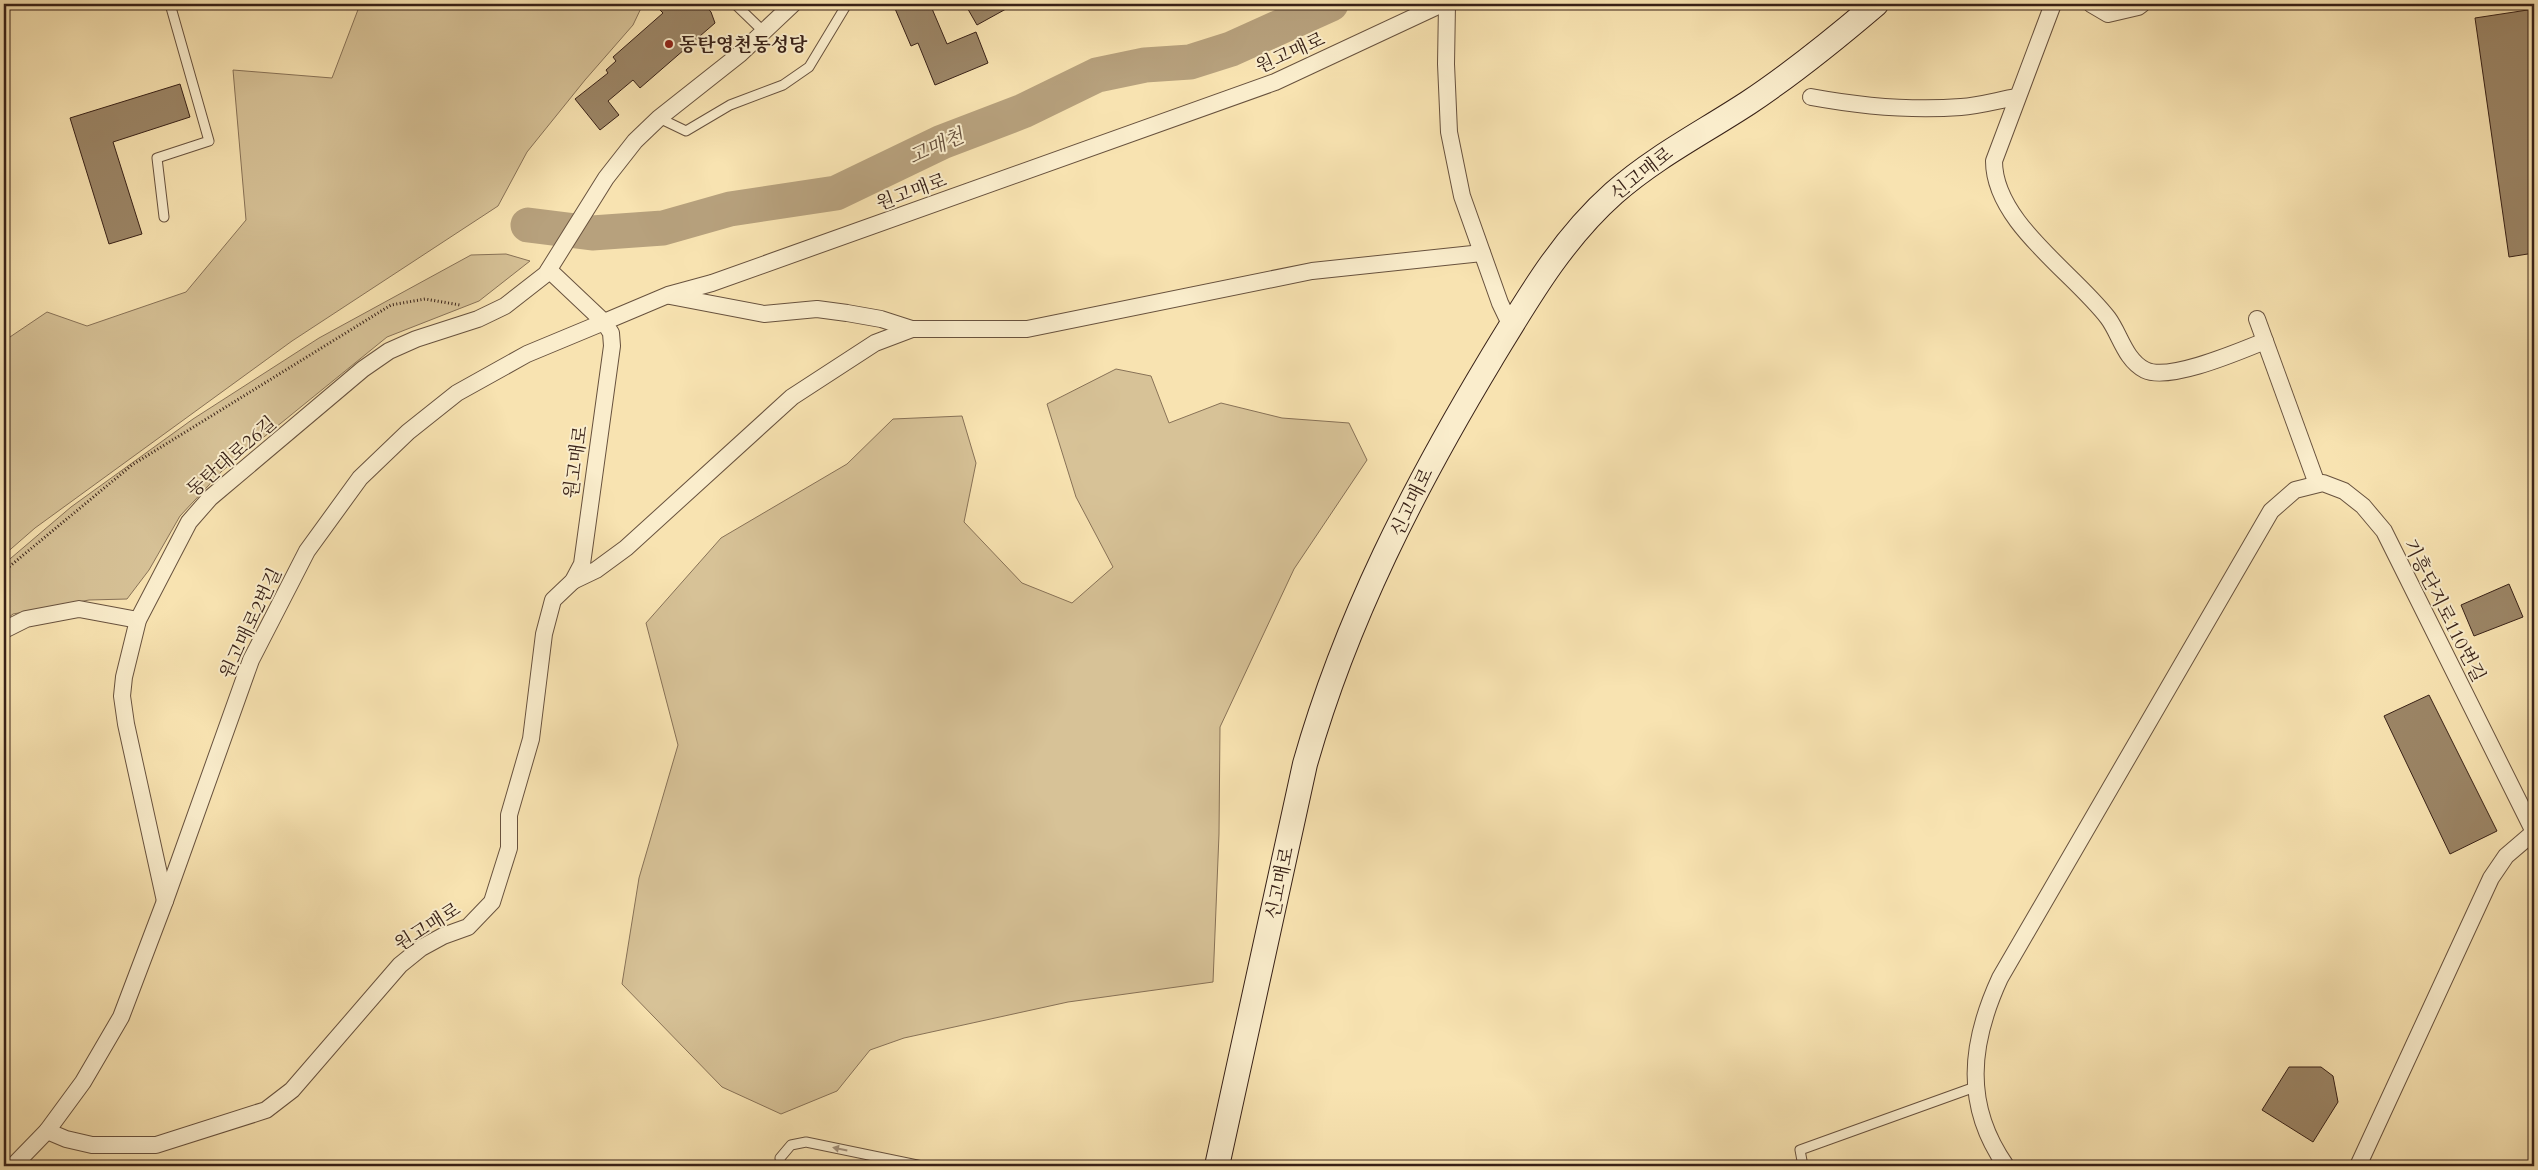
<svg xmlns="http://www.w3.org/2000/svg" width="2538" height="1170" font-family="Cardo,'Noto Serif KR',serif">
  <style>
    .green { fill: #d7c297; stroke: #887257 }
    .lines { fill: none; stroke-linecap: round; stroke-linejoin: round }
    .river { stroke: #b7a17d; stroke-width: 35 }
    .building { fill: #9c8667; stroke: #382117 }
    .lane-casing { stroke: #68523e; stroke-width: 11 }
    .street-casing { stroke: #68523e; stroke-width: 18 }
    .secondary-casing { stroke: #382117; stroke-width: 26 }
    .path { stroke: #382117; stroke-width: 3; stroke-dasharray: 1 2.5; stroke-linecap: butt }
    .lane { stroke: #faedcc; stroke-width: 9 }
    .street { stroke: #faedcc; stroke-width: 16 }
    .secondary { stroke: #faedcc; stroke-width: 24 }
    .oneway { fill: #a3917b }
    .poi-dot { fill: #8f2418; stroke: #faedcc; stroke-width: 2 }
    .labels { text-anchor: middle; stroke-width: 4; stroke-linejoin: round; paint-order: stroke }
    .poi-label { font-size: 19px; font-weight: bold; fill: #382117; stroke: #faedcc; text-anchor: start }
    .street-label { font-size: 19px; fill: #382117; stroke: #faedcc }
    .water-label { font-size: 20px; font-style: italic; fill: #644e3b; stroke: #faedcc }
  </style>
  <rect width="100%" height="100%" fill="#f8e3b1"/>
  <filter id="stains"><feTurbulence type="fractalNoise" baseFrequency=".004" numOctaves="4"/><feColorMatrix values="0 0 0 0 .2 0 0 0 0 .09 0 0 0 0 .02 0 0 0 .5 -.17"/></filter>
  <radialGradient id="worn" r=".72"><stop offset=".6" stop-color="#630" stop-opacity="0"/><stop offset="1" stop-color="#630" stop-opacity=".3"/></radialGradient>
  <g class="green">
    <polygon points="357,4 643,4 633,25 585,80 527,152 498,206 292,341 35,528 4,555 4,341 47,312 87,326 186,292 246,220 233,70 332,78 359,7"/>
    <polygon points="506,254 530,261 479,301 387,337 222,471 180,516 149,570 127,599 89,600 13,614 4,621 4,564 71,507 193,419 319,338 471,255"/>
    <polygon points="1116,369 1151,376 1169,423 1221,403 1282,418 1349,423 1367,460 1294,569 1220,727 1219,834 1213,982 1068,1002 904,1038 870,1050 837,1091 781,1114 722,1087 622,984 639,878 678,745 646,623 721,538 847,464 893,419 962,416 976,463 964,522 1022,583 1072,603 1113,567 1076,497 1047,404"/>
  </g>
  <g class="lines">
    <polyline class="river" points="528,225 592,233 663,228 730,209 836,193 942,142 1023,111 1097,75 1145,65 1190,62 1231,49 1331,4"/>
  </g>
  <g class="building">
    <polygon points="654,4 704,4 711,12 715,23 640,88 633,80 608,101 619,115 600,130 575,99 608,73 606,70 616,61 613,57 663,13"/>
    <polygon points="893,4 930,4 947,44 976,32 988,63 935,85 918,43 911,46"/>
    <polygon points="965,4 1015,4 977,25"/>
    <polygon points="2534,9 2534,253 2509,257 2475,18"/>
    <polygon points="180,84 190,117 113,142 142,234 109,244 70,118"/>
    <polygon points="2509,584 2523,617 2474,636 2461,605"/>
    <polygon points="2429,695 2497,831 2450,854 2384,716"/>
    <polygon points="2289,1067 2321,1067 2333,1076 2338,1102 2313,1142 2262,1110"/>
  </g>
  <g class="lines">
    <g class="lane-casing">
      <g id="lane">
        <polyline points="735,4 764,32"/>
        <polyline points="659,118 686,131 730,105 783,85 809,67 847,4"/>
        <polyline points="164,217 157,158 209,141 170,4"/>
        <polyline points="781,1166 780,1158 791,1145 806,1142 922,1166"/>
        <polyline points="1803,1166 1800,1150 1975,1087"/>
      </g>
    </g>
    <g class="street-casing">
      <g id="street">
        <polyline points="1447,4 1446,64 1449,132 1462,196 1500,303 1511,326"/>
        <path d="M 2053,4 L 1994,161 C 1994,222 2073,272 2108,318 C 2120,334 2125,360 2145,370 C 2169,382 2240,351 2265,341"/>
        <polyline points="2091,4 2108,14 2138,7 2142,4"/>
        <path d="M 1811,97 C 1860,106 1911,111 1961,107 C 1979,106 1999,100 2017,97"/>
        <polyline points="670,296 764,314 817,309 847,313 881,319 912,329 1027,329 1312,271 1482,253"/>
        <polyline points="2257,319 2317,484"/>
        <polyline points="573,581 596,570 626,548 792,397 875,343 912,329"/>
        <polyline points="4,630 26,619 79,609 138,620"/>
        <polyline points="165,901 126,724 122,696 124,677 138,620 189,522 210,498 363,369 389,351 416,339 478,319 505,306 546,274 606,178 635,141 659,118 740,54 793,4"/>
        <polyline points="47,1131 66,1139 92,1145 156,1145 266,1110 292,1090 400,965 421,948 443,936 468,927 492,902 509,848 509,815 531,739 544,634 553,600 573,581 582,564 612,346 611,333 604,322 668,295 712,283 1275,82 1442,4"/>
        <polyline points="13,1166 47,1131 83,1082 121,1017 165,901 251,660 307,551 360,478 408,432 457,393 527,354 604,322 549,270"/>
        <path d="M 2006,1166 C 1963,1105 1970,1043 2000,978 L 2271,511 L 2295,490 L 2323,483 L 2344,491 L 2363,506 L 2384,531 L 2534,832"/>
        <polyline points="2358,1166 2491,878 2506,856 2534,832"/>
      </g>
    </g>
    <g class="secondary-casing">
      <path id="secondary" d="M 1217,1166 L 1305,764 C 1346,619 1414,487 1491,359 C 1527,300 1561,240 1614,193 C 1655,157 1702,133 1748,103 C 1793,73 1835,39 1876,4"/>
    </g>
    <polyline class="path" points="4,571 132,465 391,305 425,299 460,305"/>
    <use href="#lane" class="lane"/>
    <use href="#street" class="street"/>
    <use href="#secondary" class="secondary"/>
  </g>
  <defs><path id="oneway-solid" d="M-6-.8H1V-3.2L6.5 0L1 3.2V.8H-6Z" transform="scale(1.25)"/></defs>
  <use class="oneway" href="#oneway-solid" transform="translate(840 1149) rotate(-168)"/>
  <circle class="poi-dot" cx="669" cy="44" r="5"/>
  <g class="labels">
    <g class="poi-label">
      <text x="679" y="51">동탄영천동성당</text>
    </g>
    <g class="street-label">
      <text transform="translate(1290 52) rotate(-24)" y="7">원고매로</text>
      <text transform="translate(1641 173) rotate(-38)" y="7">신고매로</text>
      <text transform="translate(911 191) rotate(-20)" y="7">원고매로</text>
      <text transform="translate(231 456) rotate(-41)" y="7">동탄대로26길</text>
      <text transform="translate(575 462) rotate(-82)" y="7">원고매로</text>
      <text transform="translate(1411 502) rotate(-64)" y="7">신고매로</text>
      <text transform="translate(2445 610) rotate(63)" y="7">기흥단지로110번길</text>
      <text transform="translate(250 623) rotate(-65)" y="7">원고매로2번길</text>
      <text transform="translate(1279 883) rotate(-78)" y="7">신고매로</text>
      <text transform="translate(427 926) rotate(-32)" y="7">원고매로</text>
    </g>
    <g class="water-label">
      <text transform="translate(936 146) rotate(-24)" y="7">고매천</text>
    </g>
  </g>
  <rect width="2538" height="1170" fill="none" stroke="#f8e3b1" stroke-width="20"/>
  <rect x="5" y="5" width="2528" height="1160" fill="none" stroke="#382117" stroke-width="2.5"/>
  <rect x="10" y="10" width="2518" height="1150" fill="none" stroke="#382117"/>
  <rect width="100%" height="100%" filter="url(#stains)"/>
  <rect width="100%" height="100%" fill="url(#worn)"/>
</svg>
